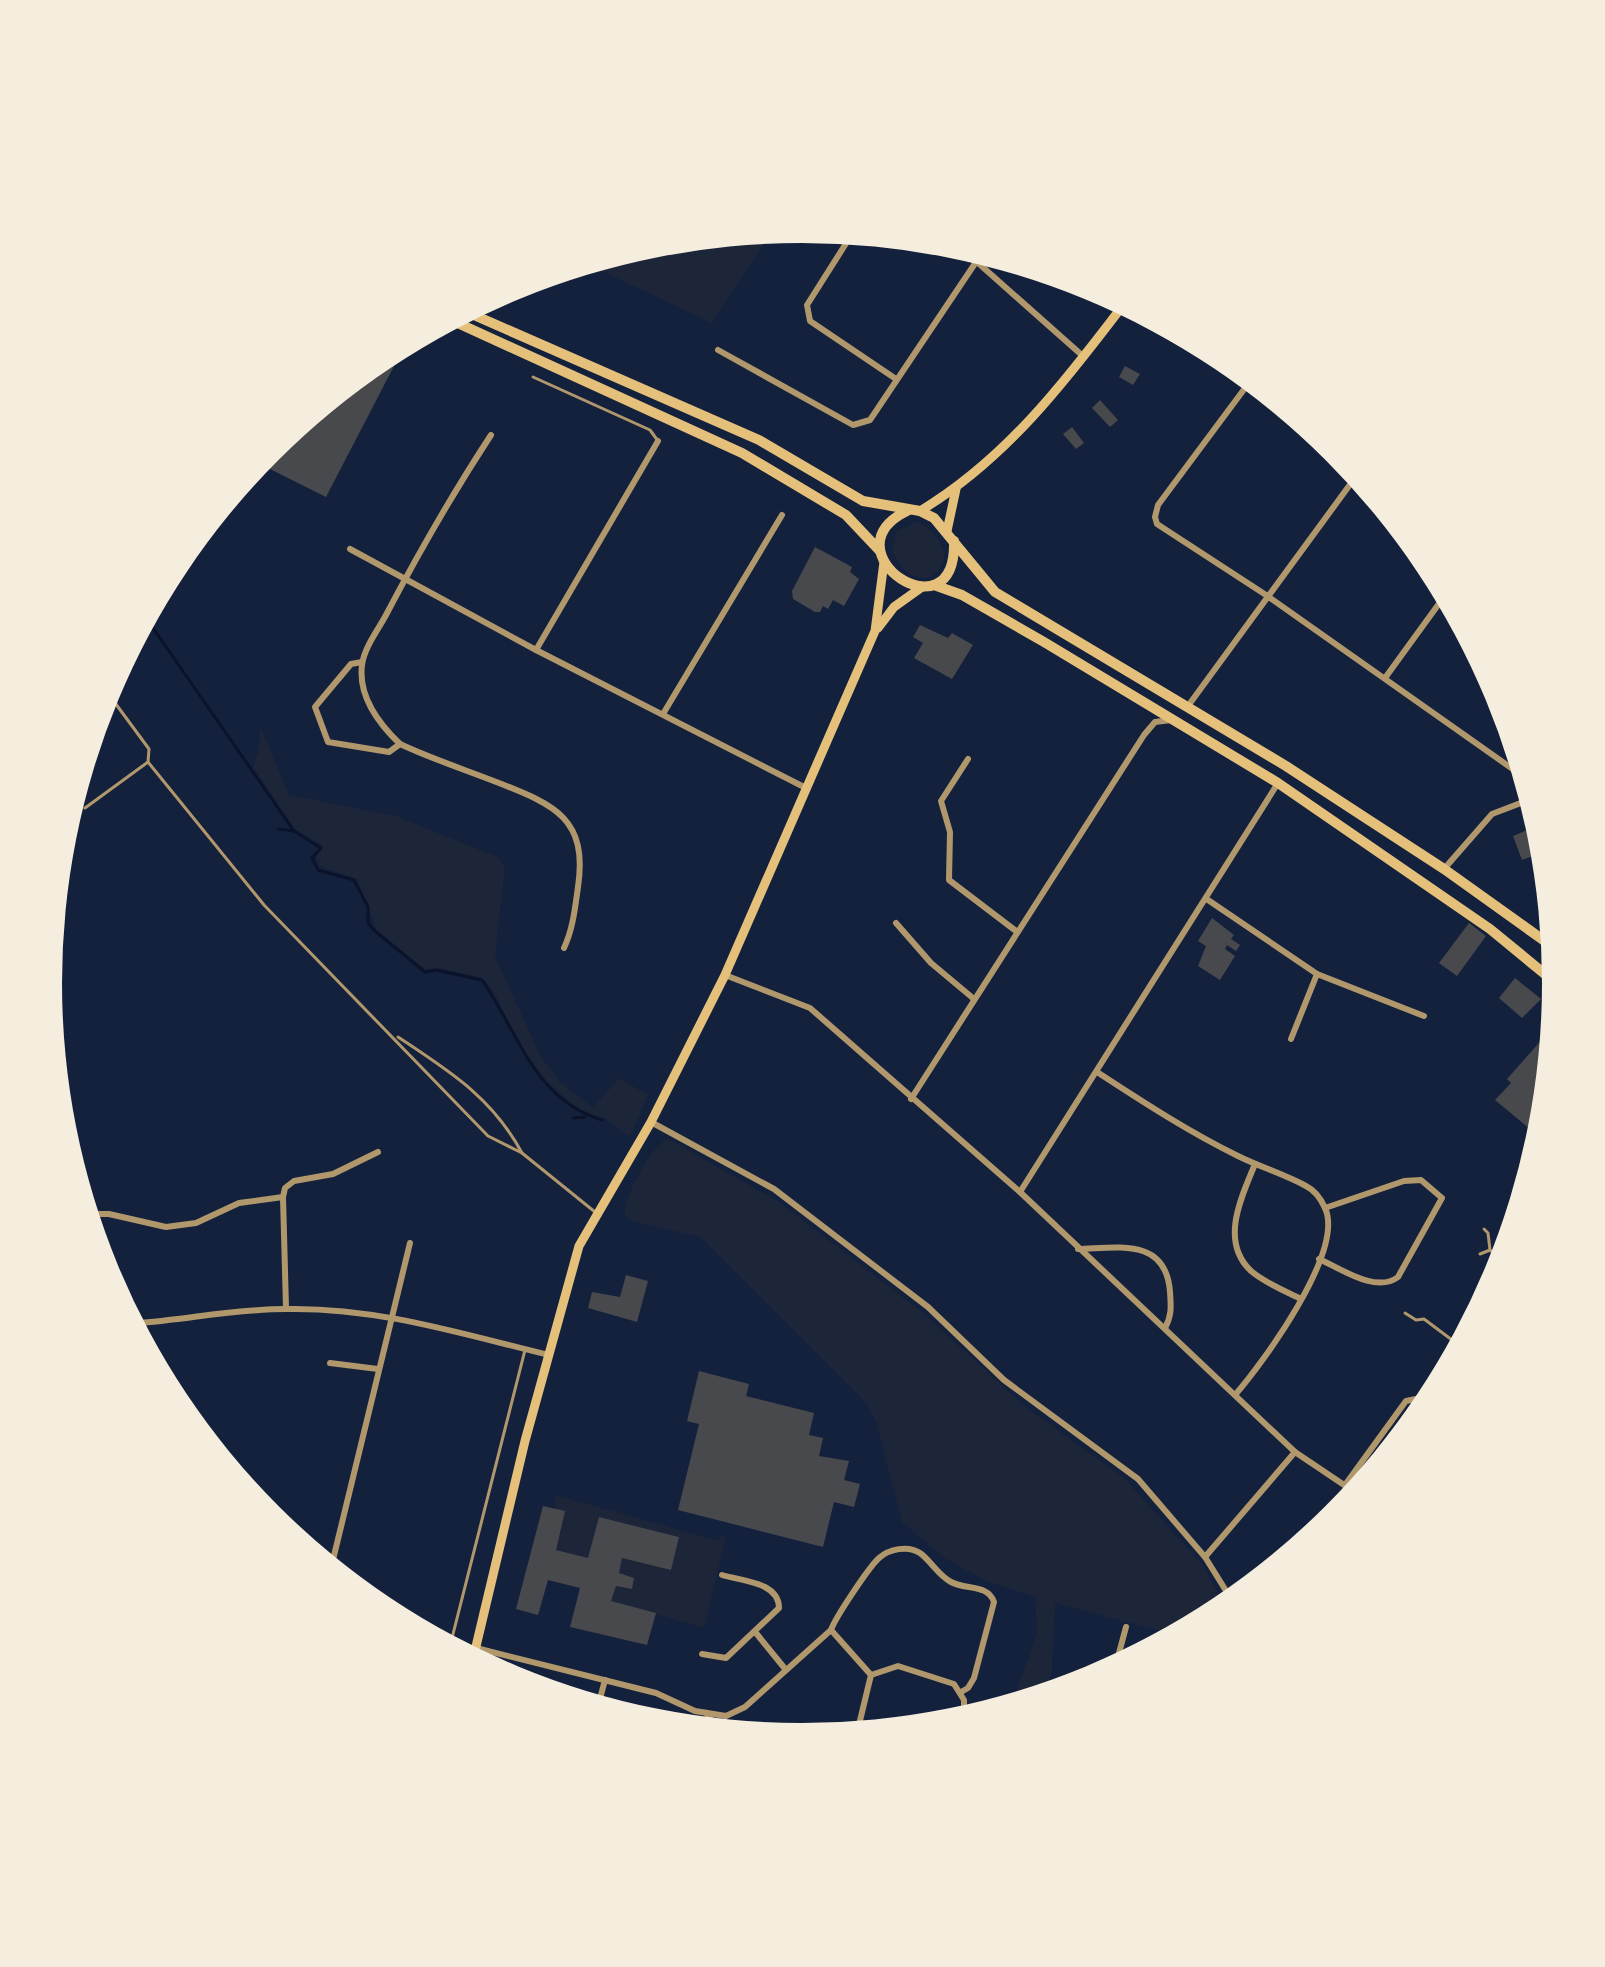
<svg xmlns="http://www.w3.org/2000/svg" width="1605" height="1967" font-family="'DejaVu Sans',sans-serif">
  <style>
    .green { fill: #1d2539 }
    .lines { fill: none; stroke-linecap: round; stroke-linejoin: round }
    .stream { stroke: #0b132b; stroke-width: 3 }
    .building { fill: #48494c }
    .service { stroke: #b1986c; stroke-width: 3 }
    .minor { stroke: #b1986c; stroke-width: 6 }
    .secondary { stroke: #e5c07b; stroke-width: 9 }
    .trunk { stroke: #e5c07b; stroke-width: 10 }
  </style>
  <rect width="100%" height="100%" fill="#14213d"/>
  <g class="green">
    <polygon points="772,232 712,323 587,264 656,243"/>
    <path d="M 917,522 C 941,532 959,565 926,578 C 908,579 897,564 892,548 L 897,531 Z"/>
    <polygon points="260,726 289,795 396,816 497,857 505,867 495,956 540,1055 559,1081 593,1108 619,1078 648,1095 630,1137 603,1117 587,1114 574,1106 532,1068 494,992 482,978 440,968 426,970 377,931 357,879 320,866 316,856 322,845 295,829 253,766 259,750"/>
    <path d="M 668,1139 L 779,1202 L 923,1313 L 1022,1404 L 1124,1478 L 1202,1564 L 1226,1607 L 1176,1635 L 1055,1603 L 1052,1670 L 1045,1695 L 1012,1704 L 1037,1633 L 1035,1597 L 987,1581 L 944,1558 L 902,1522 L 877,1424 L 868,1405 L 700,1237 L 632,1221 L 625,1214 C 622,1200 653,1143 668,1139 Z"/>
    <polygon points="555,1495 719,1541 721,1536 726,1537 704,1628 611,1601 616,1586 632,1588 634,1578 619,1573 622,1558 679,1537 600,1517 588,1558 556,1550"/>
  </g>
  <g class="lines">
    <g class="stream">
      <path d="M 146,618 L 294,831 L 321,848 L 312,858 L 318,870 L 354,880 L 368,907 L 368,923 L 375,931 L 425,972 L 436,970 L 482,980 C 518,1031 533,1099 602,1120"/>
      <polyline points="278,829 294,831"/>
      <polyline points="573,1118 585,1117"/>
    </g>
  </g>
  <g class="building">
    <polygon points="380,359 394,366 326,497 258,463 269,450"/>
    <polygon points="1125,366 1140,374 1133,385 1119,377"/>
    <polygon points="1100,400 1118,420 1110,427 1092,408"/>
    <polygon points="1072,427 1084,443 1076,449 1063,434"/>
    <polygon points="815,547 852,567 850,572 859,579 844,606 833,600 828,609 823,606 820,612 815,612 793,599 792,591"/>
    <polygon points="920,625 948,638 952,633 973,645 952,679 914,658 923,643 913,637"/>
    <polygon points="1539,825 1544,852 1522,860 1513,836"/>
    <polygon points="1212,918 1234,935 1231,939 1240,945 1236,951 1227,945 1225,949 1235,956 1220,980 1198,966 1206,946 1198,941"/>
    <polygon points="1469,923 1486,936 1457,976 1439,963"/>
    <polygon points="1515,978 1541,999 1522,1018 1499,998"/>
    <polygon points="1553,1027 1544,1115 1531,1130 1495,1100 1511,1083 1507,1079"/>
    <polygon points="626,1275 648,1281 637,1322 588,1308 592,1292 620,1297"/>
    <polygon points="699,1371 749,1384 746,1396 814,1413 809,1435 823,1438 819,1456 849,1461 844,1480 860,1484 854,1507 834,1502 823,1547 678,1510 699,1424 687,1421"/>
    <polygon points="543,1506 565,1511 556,1550 588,1558 599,1517 679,1537 671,1570 622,1558 619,1573 634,1578 632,1589 616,1586 611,1601 656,1613 647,1645 570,1627 580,1588 548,1580 538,1615 516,1609"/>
  </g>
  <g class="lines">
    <g class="service">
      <polyline points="533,377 650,430 658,441"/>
      <polyline points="107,692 149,749 148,762"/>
      <polyline points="85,808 148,762 264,905 488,1136 522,1153 595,1212"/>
      <path d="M 398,1037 C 449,1071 492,1097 522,1153"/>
      <polyline points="1528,1167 1531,1168"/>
      <polyline points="1484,1229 1488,1233 1490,1250 1503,1261"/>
      <polyline points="1480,1254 1490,1250"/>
      <polyline points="1405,1313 1416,1320 1424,1319 1460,1346"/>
      <polyline points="450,1646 525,1350"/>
    </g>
    <g class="minor">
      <polyline points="852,234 807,305 810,321 896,379"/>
      <polyline points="950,244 977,262 1084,357"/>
      <polyline points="718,350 853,425 870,420 982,253"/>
      <polyline points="1251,380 1158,505 1155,517 1157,524 1266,595 1524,777"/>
      <path d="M 491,435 C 453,493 418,554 386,615 C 378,630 364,648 362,665 C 358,696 379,724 400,744 C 432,759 466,770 499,783 C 555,805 588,819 578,887 C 575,908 573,929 564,948"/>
      <polyline points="350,549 536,650 806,788"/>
      <polyline points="536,650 658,441"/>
      <polyline points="362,662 351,664 315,707 328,742 389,752 400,744"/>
      <polyline points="1385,678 1446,594"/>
      <polyline points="1188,706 1357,475"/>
      <polyline points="663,714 782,515"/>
      <polyline points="968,759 941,801 950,832 949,880 1016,931"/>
      <polyline points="1444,869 1492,814 1531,799"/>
      <polyline points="1208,900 1317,974 1424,1016"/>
      <polyline points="896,923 931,963 974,999"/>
      <polyline points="725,975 810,1008 1020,1192 1295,1452 1356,1493"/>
      <polyline points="1291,1039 1317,974"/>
      <path d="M 1097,1072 C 1143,1102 1189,1132 1238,1156 C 1260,1167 1284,1174 1306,1186 C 1314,1190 1321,1199 1325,1208 C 1345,1251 1263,1363 1235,1395"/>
      <polyline points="911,1099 1144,735 1155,722 1171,720"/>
      <polyline points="651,1122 774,1189 928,1307 1004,1380 1138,1479 1205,1557 1233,1602"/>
      <path d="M 1255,1164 C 1242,1196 1219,1241 1251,1271 C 1265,1283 1285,1291 1301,1299"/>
      <polyline points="1020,1192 1278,783"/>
      <polyline points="283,1197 285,1188 294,1181 333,1174 378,1152"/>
      <polyline points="88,1214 109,1214 166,1227 196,1223 239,1203 283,1197 286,1308"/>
      <path d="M 1078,1249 C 1118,1248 1166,1237 1170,1292 C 1171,1307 1172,1315 1165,1328"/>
      <path d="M 1319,1259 C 1340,1268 1376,1294 1398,1277 L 1442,1198 L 1421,1180 L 1404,1181 L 1325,1208"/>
      <polyline points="129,1316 140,1323"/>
      <path d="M 140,1323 C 189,1319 237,1309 286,1309 C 377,1307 462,1334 549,1355"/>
      <polyline points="330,1363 378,1369"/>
      <polyline points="1345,1485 1406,1401 1421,1398 1429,1404"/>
      <polyline points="1205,1557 1295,1452"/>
      <polyline points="331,1568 410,1243"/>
      <polyline points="756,1633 786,1670"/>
      <polyline points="476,1648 656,1693 695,1711 726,1716 745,1707 831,1630"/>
      <path d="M 702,1654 L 726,1658 L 779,1608 C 779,1582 742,1581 722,1575"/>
      <polyline points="1115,1668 1126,1627"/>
      <polyline points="871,1675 898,1666 954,1684 964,1700 964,1719"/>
      <polyline points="598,1706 605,1680"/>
      <polyline points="706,1713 719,1730"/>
      <path d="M 857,1733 L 871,1675 L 831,1630 C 835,1618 869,1567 879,1558 C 889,1549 908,1545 920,1553 C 931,1561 938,1575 951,1582 C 966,1590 988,1584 994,1602 L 974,1678 L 968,1688 L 961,1692"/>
    </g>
    <g class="secondary">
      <path d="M 920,511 C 1005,460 1065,382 1124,304"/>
      <polyline points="947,531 956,489"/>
      <polyline points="878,628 894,607 922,587"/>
      <polyline points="473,1659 525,1441 579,1246 651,1122 725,975 875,631 884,562"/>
    </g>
    <g class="trunk">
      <polyline points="467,312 759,440 863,501 920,511 934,518 995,592 1286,766 1444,869 1553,947"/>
      <polyline points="451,320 742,453 846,515 880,551"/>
      <path d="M 907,511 C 824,551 957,641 954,541"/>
      <polyline points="934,585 962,595 1044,642 1278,783 1490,929 1557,984"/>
    </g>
  </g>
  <path d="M0 0H1605V1967H0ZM62 983a740 740 0 1 1 1480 0a740 740 0 1 1-1480 0Z" fill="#f5edde" fill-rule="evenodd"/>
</svg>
